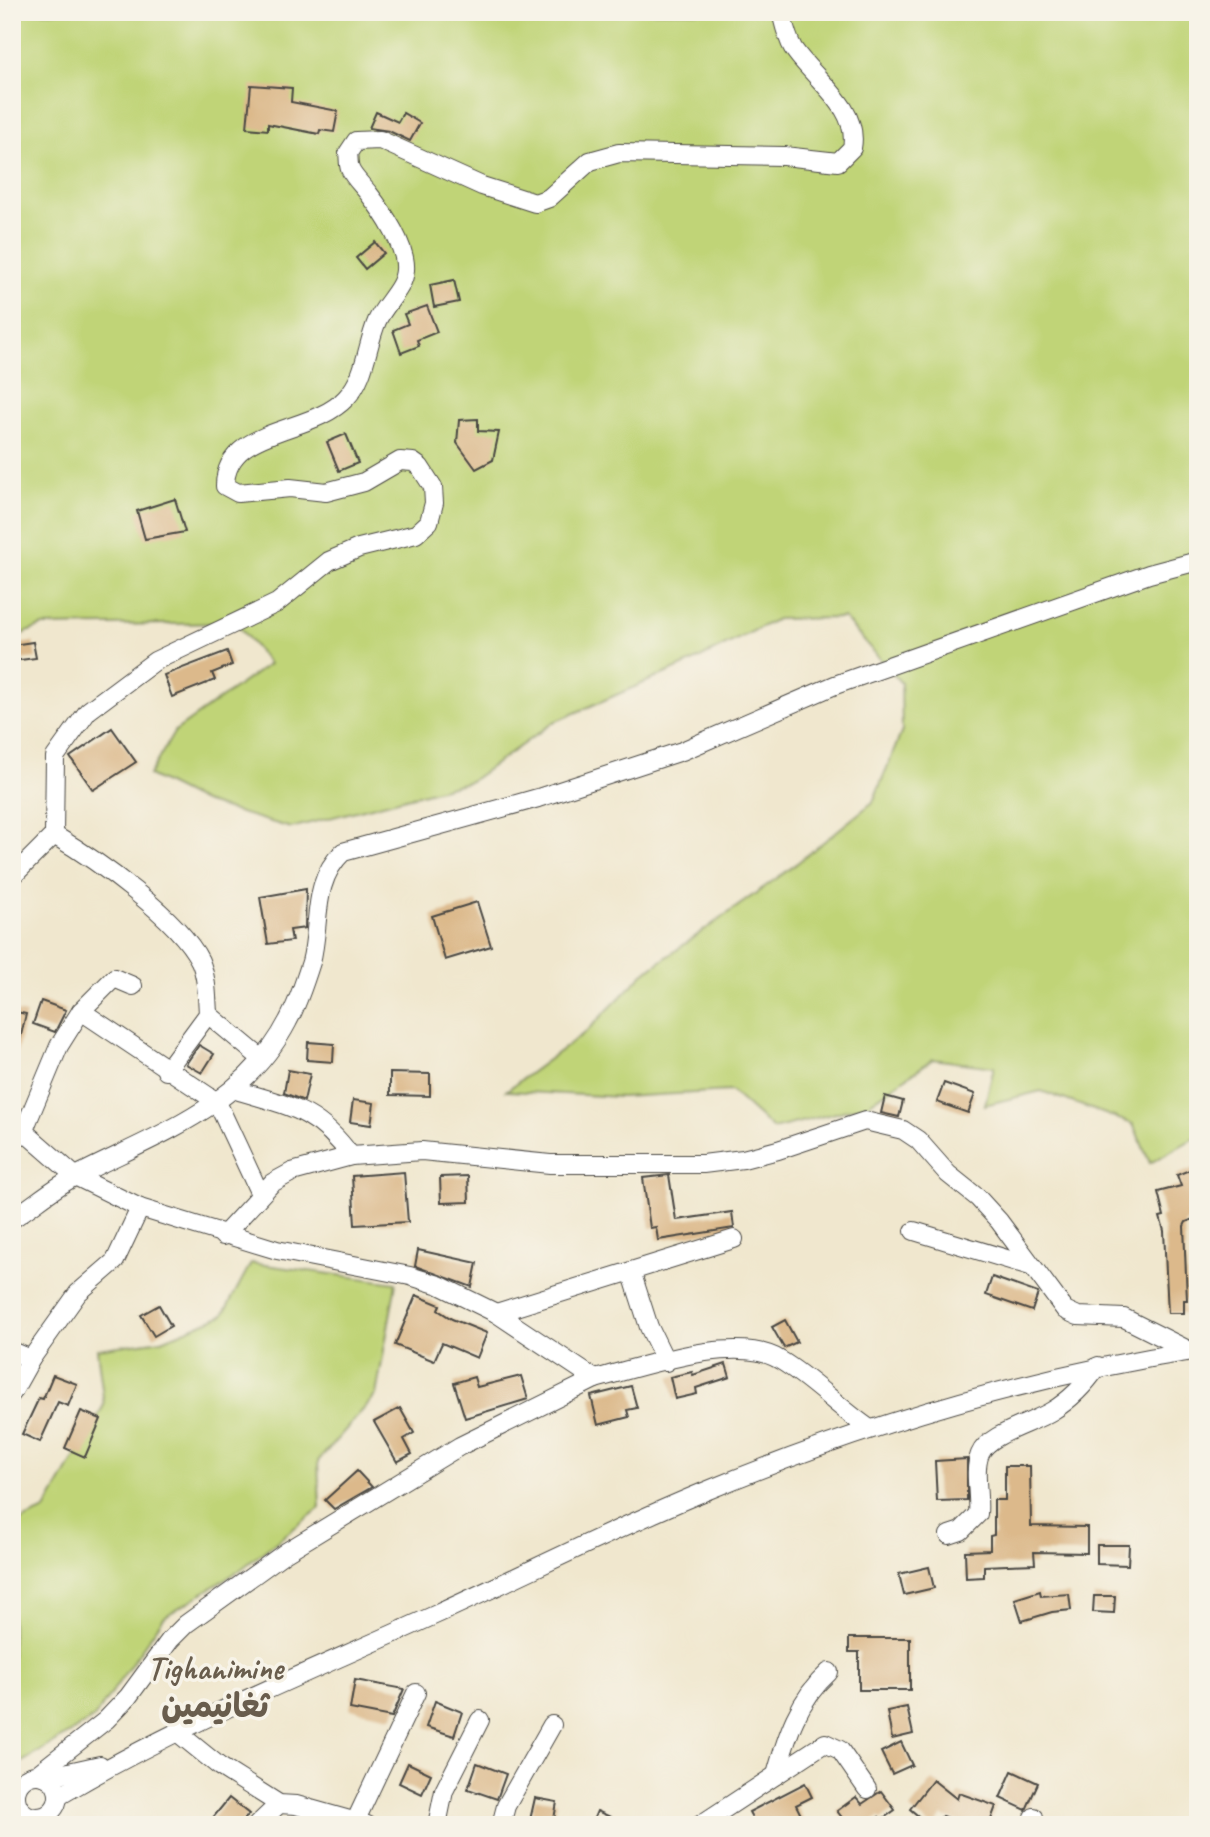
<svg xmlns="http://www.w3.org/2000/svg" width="1210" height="1837" font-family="Caveat,'Playpen Sans Arabic',sans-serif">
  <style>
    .green { fill: #c0d477; stroke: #768051; stroke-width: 2 }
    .building { fill: #dcb98b }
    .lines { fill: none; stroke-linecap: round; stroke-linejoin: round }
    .minor-casing { stroke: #494743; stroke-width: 20 }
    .minor { stroke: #fff; stroke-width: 18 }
    .labels { text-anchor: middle; stroke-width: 7; stroke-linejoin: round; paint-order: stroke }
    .quarter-label { font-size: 33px; font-weight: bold; fill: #695d4d; stroke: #f7f3e8 }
  </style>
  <rect width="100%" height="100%" fill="#f7f3e8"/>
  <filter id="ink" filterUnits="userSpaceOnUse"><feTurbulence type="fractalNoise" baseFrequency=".0143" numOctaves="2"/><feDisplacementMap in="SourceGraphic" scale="14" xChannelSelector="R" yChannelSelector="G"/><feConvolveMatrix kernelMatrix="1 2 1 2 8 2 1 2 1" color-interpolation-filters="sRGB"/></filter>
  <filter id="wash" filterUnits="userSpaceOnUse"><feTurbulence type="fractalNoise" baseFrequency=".00686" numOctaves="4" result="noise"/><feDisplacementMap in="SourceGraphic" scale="28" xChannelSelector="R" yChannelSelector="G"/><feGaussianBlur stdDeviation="1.57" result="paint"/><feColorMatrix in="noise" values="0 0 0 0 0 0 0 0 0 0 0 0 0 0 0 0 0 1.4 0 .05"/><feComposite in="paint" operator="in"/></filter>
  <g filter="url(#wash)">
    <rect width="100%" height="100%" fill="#f0e7ce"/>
    <g class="green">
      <polygon points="12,12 1198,12 1198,1136 1150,1163 1133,1124 1041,1091 985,1105 994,1067 933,1059 867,1105 773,1129 731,1091 621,1097 506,1091 587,1031 643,974 791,868 873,802 902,731 901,683 844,618 777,619 692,662 554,722 471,781 291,828 203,802 149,775 175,731 269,664 236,623 42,626 12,638"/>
      <polygon points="251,1263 396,1283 376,1395 318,1461 320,1508 240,1570 164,1617 94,1718 17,1765 12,1762 12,1544 18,1522 45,1510 104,1405 97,1349 162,1340 223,1315"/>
    </g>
    <g id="blocks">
      <g class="building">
        <polygon points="251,85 292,88 291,102 338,111 334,132 320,130 319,134 268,124 268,130 247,128"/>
        <polygon points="376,112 398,122 403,113 420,123 410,141 389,131 369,128"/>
        <polygon points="375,242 384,253 365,269 356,258"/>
        <polygon points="454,280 459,302 434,307 430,285"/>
        <polygon points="427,306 437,332 417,340 419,346 401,353 393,330 408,324 404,314"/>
        <polygon points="478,419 478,431 499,432 493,460 476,469 457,443 459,420"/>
        <polygon points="346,434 358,463 339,471 327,442"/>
        <polygon points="175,499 185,532 145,539 137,511"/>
        <polygon points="33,642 36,658 12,661 12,645"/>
        <polygon points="227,651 232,665 212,673 215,680 172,697 164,675"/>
        <polygon points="112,728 136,762 93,790 70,757"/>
        <polygon points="306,889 305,928 290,930 292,941 268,944 260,897"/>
        <polygon points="477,902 491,946 445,960 432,916"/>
        <polygon points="41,1001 66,1010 55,1032 33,1024"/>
        <polygon points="12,1011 26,1014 17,1052 12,1051"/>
        <polygon points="308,1042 334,1044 333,1062 307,1060"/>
        <polygon points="199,1045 214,1054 202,1073 186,1064"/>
        <polygon points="288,1070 310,1074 304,1101 284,1093"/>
        <polygon points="390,1073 430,1074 430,1096 390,1095"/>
        <polygon points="944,1083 975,1094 968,1113 937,1102"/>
        <polygon points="885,1096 903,1101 899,1117 881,1113"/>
        <polygon points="353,1100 374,1103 371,1125 350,1122"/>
        <polygon points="1194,1168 1198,1177 1198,1217 1186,1222 1184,1226 1187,1300 1184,1300 1184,1313 1168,1313 1164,1231 1160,1217 1164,1216 1158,1192 1181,1186 1177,1175"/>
        <polygon points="404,1172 408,1222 355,1225 352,1176"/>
        <polygon points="669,1175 676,1220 732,1212 734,1228 658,1240 656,1227 650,1228 643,1178"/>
        <polygon points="468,1176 469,1202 441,1203 440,1177"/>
        <polygon points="418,1250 477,1263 472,1287 415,1266"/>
        <polygon points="992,1277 1038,1293 1032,1311 986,1295"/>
        <polygon points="416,1295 440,1305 438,1310 452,1319 487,1333 477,1358 442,1343 434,1361 395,1345"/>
        <polygon points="159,1305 171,1326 154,1336 141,1315"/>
        <polygon points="785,1320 797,1342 784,1348 772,1327"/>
        <polygon points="726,1364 730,1377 696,1388 697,1394 675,1399 670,1377 692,1372 693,1375"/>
        <polygon points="53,1375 77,1384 68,1406 58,1402 40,1442 22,1434 39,1398 43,1399"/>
        <polygon points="521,1376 528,1399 465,1418 454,1383 474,1377 477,1387"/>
        <polygon points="631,1386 637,1408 627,1410 629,1417 598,1425 591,1396"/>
        <polygon points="400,1408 414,1433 404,1439 412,1454 397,1462 374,1422"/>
        <polygon points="81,1411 101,1419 85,1457 65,1448"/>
        <polygon points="967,1459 967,1500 937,1501 935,1461"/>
        <polygon points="1005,1466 1030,1466 1031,1526 1087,1527 1087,1553 1034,1552 1035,1564 984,1566 984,1577 966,1578 965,1551 990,1550 990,1536 994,1535 994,1500 1005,1500"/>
        <polygon points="357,1471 372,1487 334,1509 325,1500"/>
        <polygon points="1097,1545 1129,1545 1128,1565 1097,1564"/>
        <polygon points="929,1567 934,1588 904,1595 899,1574"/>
        <polygon points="1040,1591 1041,1596 1069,1594 1071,1610 1052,1612 1022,1621 1015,1599"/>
        <polygon points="1094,1596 1115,1596 1114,1613 1093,1612"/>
        <polygon points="849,1638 910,1638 910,1690 859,1690 859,1652 849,1652"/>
        <polygon points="355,1680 404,1689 392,1717 350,1709"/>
        <polygon points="435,1701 462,1712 454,1736 426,1727"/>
        <polygon points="907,1707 913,1734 892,1739 887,1711"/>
        <polygon points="901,1742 912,1765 892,1774 881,1752"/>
        <polygon points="408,1763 431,1774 422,1794 399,1783"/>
        <polygon points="477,1763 506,1774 497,1799 468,1789"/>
        <polygon points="1012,1771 1038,1783 1026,1810 1000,1798"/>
        <polygon points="933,1780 957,1799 959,1793 996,1806 989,1825 967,1825 942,1816 936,1825 929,1825 910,1809"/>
        <polygon points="805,1783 812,1797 796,1805 806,1825 756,1825 749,1812"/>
        <polygon points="881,1791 895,1810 881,1820 879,1817 868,1825 848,1825 837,1811 856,1797 862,1804"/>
        <polygon points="229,1798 249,1814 240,1825 218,1825 211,1820"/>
        <polygon points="535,1798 557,1802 553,1825 530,1820"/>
        <polygon points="597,1811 628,1825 591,1825"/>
      </g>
    </g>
  </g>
  <g filter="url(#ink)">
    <use href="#blocks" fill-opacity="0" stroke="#494743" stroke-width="2"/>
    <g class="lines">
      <g class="minor-casing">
        <g id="minor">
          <path d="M 54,835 C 95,859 179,918 200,961 C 207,977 207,997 208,1014 L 166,1071"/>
          <path d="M 12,877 L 54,835 L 55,757 L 88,711 L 155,661 L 277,603 L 329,561 L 359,548 L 416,534 L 429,522 L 434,503 L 433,487 L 420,467 L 413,462 L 400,461 L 364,482 L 326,492 L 290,488 L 238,493 L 225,486 C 225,426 312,435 346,398 C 366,377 366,347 377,321 C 385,303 404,289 405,270 C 407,247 383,212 369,194 C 364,187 353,177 350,169 C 348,164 349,157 348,153 L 356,141 L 380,140 L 482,186 L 535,203 L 549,198 L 590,161 L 619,153 L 784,156 L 838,162 L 852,148 C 860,107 812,78 793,48 C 787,38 784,24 781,12"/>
          <polyline points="81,1011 217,1102 260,1194"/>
          <polyline points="208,1014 262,1059"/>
          <path d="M 236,1090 C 288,1106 317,1109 351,1156"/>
          <path d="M 12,1121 L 75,1176 L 140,1208 L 277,1250 L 410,1276 L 439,1285 L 496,1313 L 595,1379 C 642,1367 737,1333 780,1360 C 812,1379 839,1408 870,1429"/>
          <polyline points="24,1130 59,1046 81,1011 114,978 133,986"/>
          <path d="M 12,1219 C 34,1205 55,1186 78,1175 C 158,1134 244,1106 288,1021 C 298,1003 305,981 311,962 C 321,924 311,882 343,852 L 538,798 L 682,751 L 835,685 L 1149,574 L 1198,561"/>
          <polyline points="914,1231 1030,1266"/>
          <polyline points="223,1236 272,1183 292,1172 351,1156 422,1151 550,1164 703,1164 743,1159 778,1150 865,1121 903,1130 918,1140 948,1174 978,1198 999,1221 1065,1310 1078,1316 1124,1318 1190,1351"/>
          <polyline points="631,1271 649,1327 666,1362"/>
          <polyline points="496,1313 734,1239"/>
          <polyline points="12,1351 31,1359"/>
          <polyline points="12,1393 31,1359 78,1293 115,1261 140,1208"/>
          <path d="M 949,1535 L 961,1531 L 978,1514 C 980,1495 973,1472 980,1454 C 988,1434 1031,1424 1052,1411 C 1072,1399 1085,1385 1098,1366"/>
          <polyline points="177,1732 219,1766 279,1804 296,1805 367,1825"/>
          <circle cx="37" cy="1796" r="21"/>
          <polyline points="36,1775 106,1720 128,1697 170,1640 186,1624 286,1552 460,1446 595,1379"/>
          <path d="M 776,1775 C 787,1735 798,1700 829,1672"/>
          <polyline points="46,1777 100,1765"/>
          <path d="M 59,1796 C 181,1723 308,1673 437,1614 C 525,1574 611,1530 701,1493 C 859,1427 1028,1376 1198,1350"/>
          <polyline points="1034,1817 1035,1825"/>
          <polyline points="355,1822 416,1693"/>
          <polyline points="257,1825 279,1804"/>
          <polyline points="437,1825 444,1791 480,1720"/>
          <polyline points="501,1825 506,1806 552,1725"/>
          <polyline points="700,1825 825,1743 840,1750 867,1789"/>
        </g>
      </g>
      <use href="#minor" class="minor"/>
    </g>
  </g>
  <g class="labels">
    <g class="quarter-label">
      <text x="215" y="1679">Tighanimine<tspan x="215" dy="38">ثغانيمين</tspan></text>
    </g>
  </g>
  <rect width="1210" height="1837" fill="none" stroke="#f7f3e8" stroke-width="42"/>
</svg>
